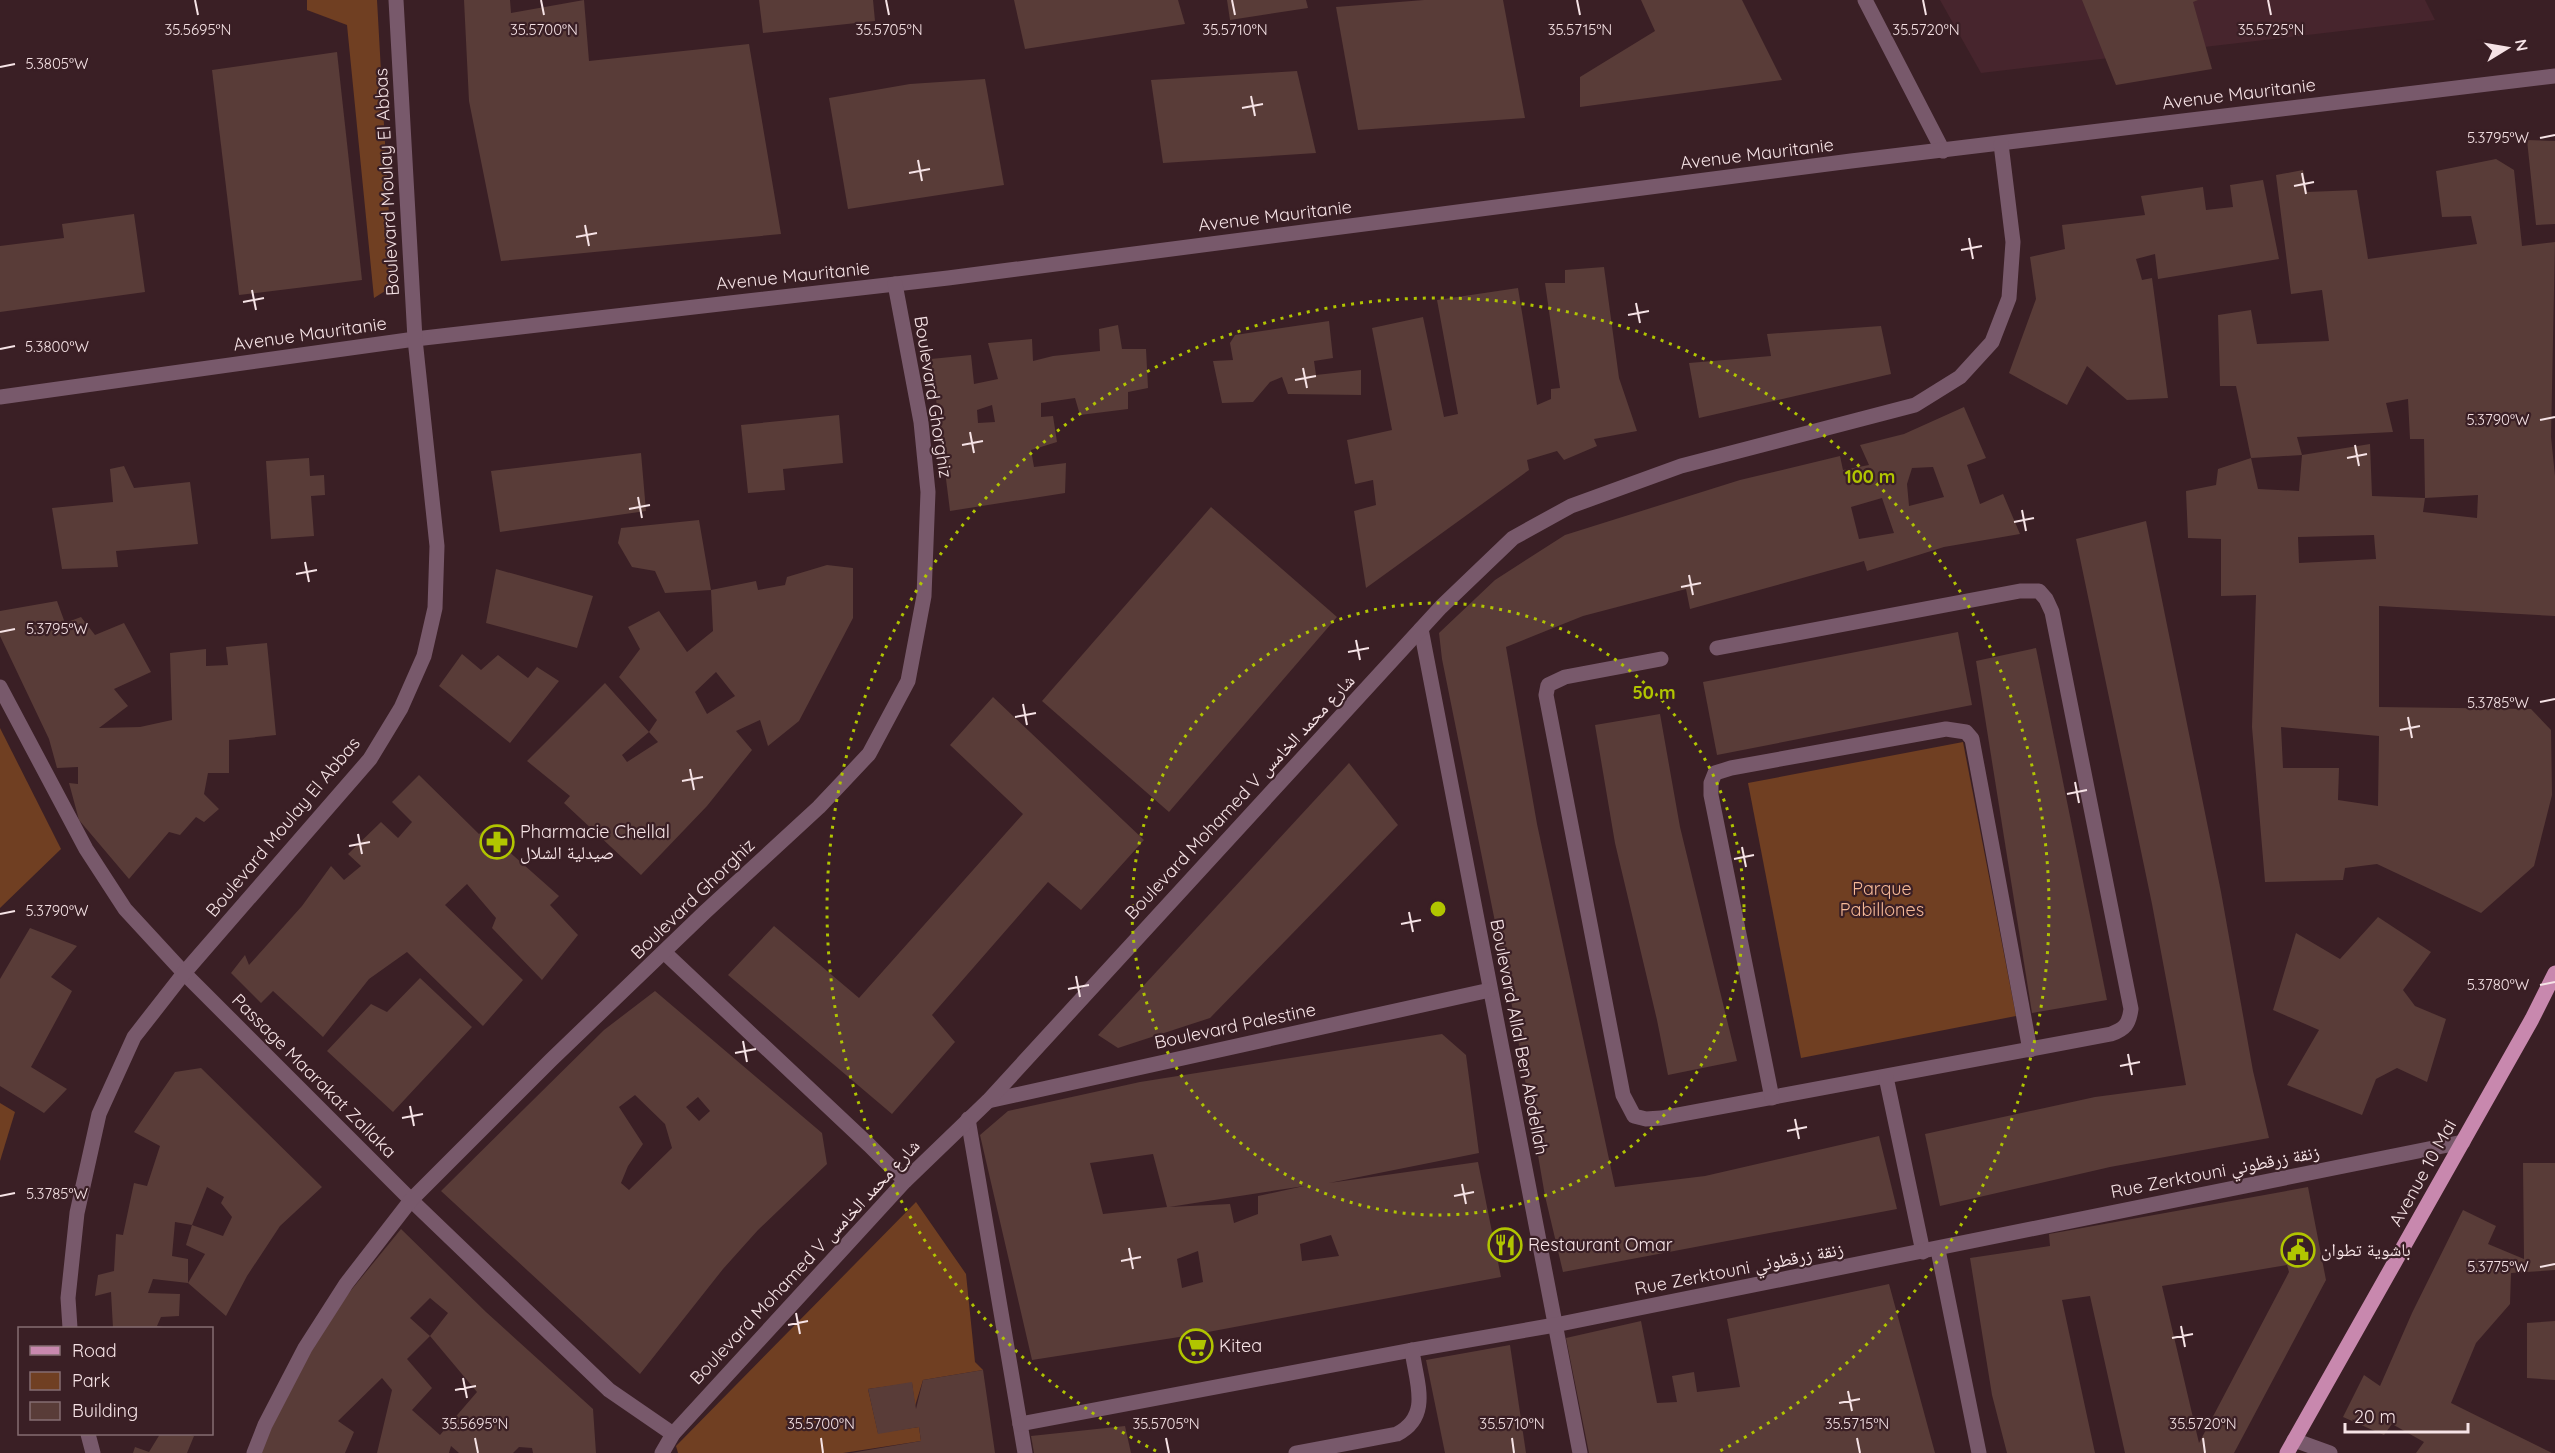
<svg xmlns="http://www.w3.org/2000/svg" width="2555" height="1453" font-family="Quicksand,'Noto Naskh Arabic',sans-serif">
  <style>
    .built { fill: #47252d }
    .green { fill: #703f22 }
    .building { fill: #593c38; fill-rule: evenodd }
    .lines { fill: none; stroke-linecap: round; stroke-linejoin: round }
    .minor { stroke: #78596b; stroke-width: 15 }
    .major { stroke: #c888ae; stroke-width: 15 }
    .ticks { fill: none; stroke: #f6e3e6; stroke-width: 2 }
    .ring { fill: none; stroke: #b1c500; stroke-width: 3; stroke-dasharray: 3 6 }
    .labels { text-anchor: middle; stroke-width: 4.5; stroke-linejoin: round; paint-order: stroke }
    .street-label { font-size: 18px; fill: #f6e3e6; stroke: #3a1f25 }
    .poi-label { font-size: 18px; fill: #f6e3e6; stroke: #3a1f25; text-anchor: start }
    .park-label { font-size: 18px; fill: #f6b998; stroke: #3a1f25 }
    .ticks-label { font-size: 15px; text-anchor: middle; fill: #f6e3e6; stroke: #3a1f25; stroke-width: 4.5; stroke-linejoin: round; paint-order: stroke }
    .centre { fill: #b1c500; stroke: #3a1f25; stroke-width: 3 }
    .ring-label { font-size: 18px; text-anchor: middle; font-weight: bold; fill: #b1c500; stroke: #3a1f25; stroke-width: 4.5; stroke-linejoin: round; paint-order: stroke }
  </style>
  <rect width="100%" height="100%" fill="#3a1f25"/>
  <polygon class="built" points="1940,0 2425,0 2435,20 1981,73"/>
  <g class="green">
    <polygon points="307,0 377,0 393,286 374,298 347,25 307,10"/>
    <polygon points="0,728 61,849 0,908"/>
    <polygon points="1963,742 2016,1016 1801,1058 1748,783"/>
    <polygon points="0,1103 15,1112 0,1161"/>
    <polygon points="916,1202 966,1274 975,1362 983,1370 923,1380 915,1406 912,1383 868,1389 878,1433 919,1427 921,1441 843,1453 678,1453 676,1446"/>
  </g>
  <g class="building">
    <polygon points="464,0 510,0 511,13 584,0 589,61 749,44 781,234 501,261 469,101"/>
    <polygon points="759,0 873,0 875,21 763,33"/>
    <polygon points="1014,0 1178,0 1185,24 1025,49"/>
    <polygon points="1227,0 1306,0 1308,8 1230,20"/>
    <polygon points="1424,0 1503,0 1525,118 1358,130 1336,7"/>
    <polygon points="1641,0 1742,0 1782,80 1580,107 1580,77 1655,31"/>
    <polygon points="2082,0 2198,0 2193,2 2212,69 2116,85"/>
    <polygon points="337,52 362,280 239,295 212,70"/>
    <polygon points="1297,71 1316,153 1163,163 1151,80"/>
    <polygon points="985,79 1004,185 848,209 829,98 910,84"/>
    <polygon points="2527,140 2555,141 2555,224 2536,225"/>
    <path d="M 2496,159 L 2514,170 L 2522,246 L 2555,242 L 2551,437 L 2555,476 L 2555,616 L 2379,606 L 2379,707 L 2531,709 L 2551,730 L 2552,795 L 2534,866 L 2481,913 L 2377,864 L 2345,868 L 2343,880 L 2265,882 L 2252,727 L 2256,595 L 2221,596 L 2221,539 L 2188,538 L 2186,491 L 2216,485 L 2218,469 L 2251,458 L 2236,386 L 2220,386 L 2218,315 L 2251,310 L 2257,344 L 2329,341 L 2322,290 L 2291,294 L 2276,175 L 2303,170 L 2307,192 L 2357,190 L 2368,259 L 2477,244 L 2471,216 L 2442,217 L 2436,171 ZM 2408,399 L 2410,439 L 2424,439 L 2425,498 L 2478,495 L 2477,518 L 2423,512 L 2425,498 L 2372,496 L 2370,444 L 2302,455 L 2299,491 L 2258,489 L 2251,458 L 2302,455 L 2297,437 L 2393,432 L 2386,403 ZM 2374,535 L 2376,559 L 2299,563 L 2298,537 ZM 2281,727 L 2379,736 L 2378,806 L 2338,800 L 2339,768 L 2283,768 Z"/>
    <polygon points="2263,180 2279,259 2158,279 2155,254 2136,259 2142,280 2152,278 2168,398 2127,400 2087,366 2067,405 2009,373 2036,299 2030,257 2065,249 2062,225 2145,215 2141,196 2203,187 2206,210 2233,207 2230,185"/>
    <polygon points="134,214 145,292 0,312 0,246 64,238 62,224"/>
    <polygon points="1604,267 1619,378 1637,431 1594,439 1597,446 1564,460 1557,451 1527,460 1529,470 1366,588 1354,511 1376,505 1373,480 1355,484 1347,440 1392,430 1372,328 1423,317 1444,417 1458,414 1437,300 1518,288 1537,405 1551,399 1551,389 1560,388 1545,283 1565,283 1565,270"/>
    <polygon points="1329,321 1333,358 1314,361 1316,375 1361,370 1361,395 1288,394 1282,377 1270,382 1253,402 1222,403 1213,361 1233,360 1230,343 1235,335"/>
    <path d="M 1118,325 L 1122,349 L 1146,349 L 1148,388 L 1128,392 L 1128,409 L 1080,415 L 1075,398 L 1041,403 L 1041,417 L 1053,416 L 1057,442 L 1031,450 L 1034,467 L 1066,463 L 1065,493 L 950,511 L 931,359 L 971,355 L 974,384 L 998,379 L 988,343 L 1032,339 L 1033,361 L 1053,356 L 1100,351 L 1099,329 ZM 992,405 L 995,422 L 978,423 L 977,410 Z"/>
    <polygon points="1881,326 1891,374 1699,418 1689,363 1771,356 1767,334"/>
    <path d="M 1964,407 L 1986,458 L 1967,465 L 1980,504 L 2003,494 L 2020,534 L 1944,547 L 1867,571 L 1864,561 L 1690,609 L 1686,589 L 1583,616 L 1506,647 L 1537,824 L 1615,1187 L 1705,1176 L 1879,1136 L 1897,1209 L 1563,1272 L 1545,1196 L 1514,1016 L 1442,659 L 1439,633 L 1495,580 L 1565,535 L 1740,480 L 1840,456 L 1843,470 L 1869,465 L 1860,445 L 1904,434 ZM 1933,467 L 1944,497 L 1909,506 L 1907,484 L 1912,468 ZM 1882,498 L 1894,533 L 1859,539 L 1851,507 Z"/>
    <polygon points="839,415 843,463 783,469 785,490 748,493 741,425"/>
    <polygon points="641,453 646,511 500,532 491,471"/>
    <polygon points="309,458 310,476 324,475 325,495 311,496 314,536 271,539 266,461"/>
    <polygon points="124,466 134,488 190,482 198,544 116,551 118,567 62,569 52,508 113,502 110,469"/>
    <polygon points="1211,507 1337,617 1169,812 1042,701"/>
    <path d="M 699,520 L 711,590 L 756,581 L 758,590 L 785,585 L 787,577 L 827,565 L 853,568 L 853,618 L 799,721 L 768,746 L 760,720 L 736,731 L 752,750 L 707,806 L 641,875 L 564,803 L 570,796 L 527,761 L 605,683 L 649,732 L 657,720 L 619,677 L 640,649 L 628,627 L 659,611 L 687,652 L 713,631 L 711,590 L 665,593 L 655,571 L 632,567 L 618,543 L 621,528 ZM 716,672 L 735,696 L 707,714 L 695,692 ZM 649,732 L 658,742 L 627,762 L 622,755 Z"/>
    <polygon points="2146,521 2221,892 2253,1071 2269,1138 2110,1167 1940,1206 1925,1134 2095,1097 2186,1085 2152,904 2076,539"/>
    <polygon points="496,569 593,596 577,648 486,623"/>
    <polygon points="57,601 65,623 81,617 95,635 124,623 151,672 114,689 128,706 99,728 140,727 172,720 170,653 206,649 206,666 228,665 226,647 267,643 276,735 229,740 229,773 208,773 204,794 219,809 204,822 196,817 180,835 169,832 129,879 79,820 69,783 78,784 78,767 57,768 49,739 0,636 0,611"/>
    <polygon points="1958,632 1972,705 1717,755 1703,682"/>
    <polygon points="2036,648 2107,1000 2032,1013 1976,661"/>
    <polygon points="462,654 481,670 498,655 528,678 537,667 559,681 510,743 439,686"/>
    <polygon points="993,697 1144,840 1081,910 1048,882 932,1015 955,1042 892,1114 728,975 774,926 859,998 1023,814 950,745"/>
    <polygon points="1660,714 1680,827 1737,1061 1668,1075 1657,1020 1615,843 1595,725"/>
    <polygon points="1349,763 1398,825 1210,1018 1118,1048 1098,1035"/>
    <polygon points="419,775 479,834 490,825 506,849 559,896 550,905 578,935 542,980 492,928 496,918 467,884 445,905 523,980 483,1026 407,952 369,979 323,1037 273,991 261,1003 231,973 245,955 249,965 302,906 331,866 344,880 361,866 348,854 381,822 398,838 412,822 392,802"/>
    <polygon points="2378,917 2431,952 2403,990 2415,1006 2446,1019 2427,1082 2397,1068 2376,1079 2362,1115 2287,1085 2319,1030 2273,1010 2296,933 2340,959"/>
    <polygon points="30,928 77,946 51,977 72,991 31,1067 67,1089 44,1113 0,1086 0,979"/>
    <polygon points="420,978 472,1027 393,1112 327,1051 371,1004 387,1012"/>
    <path d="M 655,991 L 822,1133 L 827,1164 L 758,1230 L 723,1269 L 640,1374 L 441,1191 L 604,1030 ZM 635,1095 L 665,1124 L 672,1148 L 629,1190 L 621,1183 L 628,1166 L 643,1144 L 619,1107 ZM 698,1097 L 710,1111 L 699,1121 L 686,1107 Z"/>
    <path d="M 1442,1034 L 1466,1055 L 1479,1153 L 1329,1183 L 1478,1162 L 1501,1277 L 1192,1335 L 1032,1360 L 980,1135 L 1008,1111 L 1140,1082 ZM 1153,1154 L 1167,1207 L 1103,1214 L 1090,1163 ZM 1304,1186 L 1258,1196 L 1258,1214 L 1234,1223 L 1230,1204 L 1169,1207 ZM 1331,1235 L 1339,1256 L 1302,1261 L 1300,1244 ZM 1198,1251 L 1203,1282 L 1182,1288 L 1177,1259 Z"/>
    <path d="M 201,1068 L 322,1187 L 280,1226 L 247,1276 L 226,1316 L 188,1283 L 153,1279 L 148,1293 L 180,1294 L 179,1316 L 161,1317 L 157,1326 L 170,1328 L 113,1328 L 111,1292 L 95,1296 L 98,1275 L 114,1271 L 116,1234 L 123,1235 L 134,1183 L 147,1186 L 160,1146 L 134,1132 L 175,1072 ZM 207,1187 L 224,1197 L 221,1203 L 232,1217 L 223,1236 L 192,1225 ZM 175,1222 L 192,1225 L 186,1245 L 205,1254 L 188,1283 L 188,1259 L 172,1256 Z"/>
    <polygon points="2523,1163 2555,1163 2555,1270 2511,1273 2510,1304 2476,1343 2451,1403 2552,1453 2416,1453 2424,1442 2392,1424 2384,1435 2343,1417 2364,1375 2380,1386 2412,1313 2463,1210 2496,1226 2488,1244 2524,1259"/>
    <path d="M 2308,1187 L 2326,1280 L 2234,1453 L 2125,1453 L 2090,1296 L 2062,1300 L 2095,1453 L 2007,1453 L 1992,1395 L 1970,1258 L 2050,1246 L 2049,1234 ZM 2287,1265 L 2289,1272 L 2199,1443 L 2162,1286 Z"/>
    <path d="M 401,1229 L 486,1312 L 593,1409 L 596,1453 L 533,1453 L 532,1448 L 519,1447 L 513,1453 L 459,1453 L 451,1446 L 449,1453 L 377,1453 L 392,1390 L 382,1378 L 338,1421 L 354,1432 L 345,1453 L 259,1453 L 285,1387 L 330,1316 ZM 430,1298 L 448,1313 L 430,1336 L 410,1318 ZM 430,1336 L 477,1392 L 440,1435 L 412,1410 L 432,1388 L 407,1359 Z"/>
    <polygon points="1889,1284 1935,1453 1589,1453 1566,1338 1641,1321 1657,1403 1677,1402 1672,1376 1694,1372 1697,1392 1740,1387 1727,1319"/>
    <polygon points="2555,1321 2555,1380 2527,1378 2527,1323"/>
    <polygon points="1510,1345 1526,1453 1445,1453 1426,1360"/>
    <polygon points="983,1370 995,1453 851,1453 921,1441 919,1427 878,1434 868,1389 912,1382 916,1409 923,1380"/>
    <polygon points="1125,1426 1131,1453 1034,1453 1031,1436"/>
    <polygon points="160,1434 187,1434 194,1436 187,1453 133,1453 135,1447 149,1452"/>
  </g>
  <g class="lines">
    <g class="minor">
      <polyline points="1865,0 1943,151"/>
      <polyline points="0,397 415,339 948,278 1851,161 2555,76"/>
      <polyline points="1421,629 1580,1453"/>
      <path d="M 1661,659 L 1565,677 L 1548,685 L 1546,695 L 1623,1095 L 1634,1116 L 1646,1119 L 1661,1118 L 2111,1034 C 2125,1029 2129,1024 2131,1009 L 2052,612 L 2046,599 L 2039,591 L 2020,591 L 1717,648"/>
      <polyline points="0,687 86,849 125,909 184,973 411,1200 609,1390 673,1434"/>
      <polyline points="665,953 869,1145 905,1181"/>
      <polyline points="1886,1077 1923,1252"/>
      <polyline points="1772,1098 1711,795 1711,783 1715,773 1731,768 1946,729 1966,732 1972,739 2030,1050"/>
      <polyline points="988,1101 1490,990"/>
      <polyline points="968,1119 1025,1453"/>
      <polyline points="1938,1250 1979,1453"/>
      <polyline points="70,1328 68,1298 77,1213 99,1114 134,1037 184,973 370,759 401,708 424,656 435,608 437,546 415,339 396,0"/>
      <polyline points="1020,1424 1412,1350 1555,1325 2463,1142"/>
      <polyline points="88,1434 93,1453"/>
      <polyline points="2294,1440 2330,1453"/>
      <polyline points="254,1453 265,1425 305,1348 346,1284 411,1200 551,1060 705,912 819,807 869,754 908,681 924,596 928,492 921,422 895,284"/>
      <polyline points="662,1453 673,1434 905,1181 988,1101 1441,607 1513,538 1571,506 1681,466 1915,405 1960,377 1992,342 2009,298 2013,242 2001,144"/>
      <path d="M 1296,1453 L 1397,1434 C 1432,1416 1416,1382 1412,1350"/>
    </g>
    <polyline class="major" points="2287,1453 2532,1019 2555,973"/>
  </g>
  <path class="ticks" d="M 195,0 L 198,15M 541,0 L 544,15M 886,0 L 889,15M 1232,0 L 1235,15M 1577,0 L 1580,15M 1923,0 L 1926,15M 2268,0 L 2271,15M 0,67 L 15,64M 1251,96 L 1255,116M 1242,108 L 1263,104M 2540,138 L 2555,135M 918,160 L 922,181M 909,173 L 930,169M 2302,173 L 2306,194M 2294,186 L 2314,182M 585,225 L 589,246M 576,237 L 597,233M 1969,238 L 1973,259M 1961,250 L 1982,246M 252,290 L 256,310M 243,302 L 264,298M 1636,303 L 1640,323M 1628,315 L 1649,311M 0,349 L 15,346M 1303,368 L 1307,388M 1295,380 L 1316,376M 2540,420 L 2555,417M 970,432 L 974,453M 962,445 L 983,441M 2355,445 L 2359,466M 2347,458 L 2367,454M 638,497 L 642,518M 629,509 L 650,505M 2022,510 L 2026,531M 2014,522 L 2034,518M 305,562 L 309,582M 296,574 L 317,570M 1689,575 L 1693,595M 1681,587 L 1701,583M 0,632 L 15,629M 1356,640 L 1360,660M 1348,652 L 1369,648M 2540,702 L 2555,699M 1023,704 L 1027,725M 1015,717 L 1036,713M 2408,717 L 2412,738M 2400,730 L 2420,726M 690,769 L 694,790M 682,781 L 703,777M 2075,782 L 2079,803M 2067,794 L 2087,790M 358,834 L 362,854M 349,846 L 370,842M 1742,847 L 1746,867M 1734,859 L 1754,855M 1409,912 L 1413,932M 0,914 L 15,911M 1401,924 L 1421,920M 1076,976 L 1080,997M 2540,985 L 2555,982M 1068,989 L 1089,985M 743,1041 L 747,1062M 735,1053 L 756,1049M 2128,1054 L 2132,1075M 2120,1066 L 2140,1062M 410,1106 L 414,1126M 402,1118 L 423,1114M 1795,1119 L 1799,1139M 1787,1131 L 1807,1127M 1462,1184 L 1466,1204M 0,1196 L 15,1193M 1454,1196 L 1474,1192M 1129,1248 L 1133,1269M 1121,1261 L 1141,1257M 2540,1267 L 2555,1264M 796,1313 L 800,1334M 788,1325 L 808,1321M 2181,1326 L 2185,1347M 2172,1338 L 2193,1334M 463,1378 L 467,1398M 455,1390 L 476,1386M 1848,1391 L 1852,1411M 1839,1403 L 1860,1399M 475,1438 L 478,1453M 821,1438 L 823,1453M 1166,1438 L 1169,1453M 1512,1438 L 1514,1453M 1857,1438 L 1860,1453M 2203,1438 L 2205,1453"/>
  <g class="ring">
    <circle cx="1438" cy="909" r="306"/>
    <path d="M1156 1451A611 611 0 1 1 1720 1451"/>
  </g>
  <defs>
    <g id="pharmacy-ring" transform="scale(1.725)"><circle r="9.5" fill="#3a1f25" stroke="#b1c500" stroke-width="1.5"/><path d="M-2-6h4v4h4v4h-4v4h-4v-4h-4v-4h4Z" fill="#b1c500"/></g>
    <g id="restaurant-ring" transform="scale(1.725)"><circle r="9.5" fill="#3a1f25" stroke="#b1c500" stroke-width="1.5"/><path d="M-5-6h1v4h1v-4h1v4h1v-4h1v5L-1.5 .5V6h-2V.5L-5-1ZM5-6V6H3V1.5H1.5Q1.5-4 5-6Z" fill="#b1c500"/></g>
    <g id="civic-ring" transform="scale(1.725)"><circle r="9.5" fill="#3a1f25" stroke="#b1c500" stroke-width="1.5"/><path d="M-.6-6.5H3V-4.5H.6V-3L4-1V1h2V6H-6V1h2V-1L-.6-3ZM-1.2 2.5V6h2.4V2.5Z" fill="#b1c500"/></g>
    <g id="supermarket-ring" transform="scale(1.725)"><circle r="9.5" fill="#3a1f25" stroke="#b1c500" stroke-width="1.5"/><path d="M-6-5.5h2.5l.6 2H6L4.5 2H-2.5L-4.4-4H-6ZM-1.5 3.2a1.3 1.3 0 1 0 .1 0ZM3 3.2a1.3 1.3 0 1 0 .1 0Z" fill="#b1c500"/></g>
  </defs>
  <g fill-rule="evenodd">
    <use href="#pharmacy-ring" x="497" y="842"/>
    <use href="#restaurant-ring" x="1505" y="1245"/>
    <use href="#civic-ring" x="2298" y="1250"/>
    <use href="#supermarket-ring" x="1196" y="1346"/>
  </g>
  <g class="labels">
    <g class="street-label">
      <text transform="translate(2239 94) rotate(-7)" y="6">Avenue Mauritanie</text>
      <text transform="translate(1757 154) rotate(-7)" y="6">Avenue Mauritanie</text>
      <text transform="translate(387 182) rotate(-93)" y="6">Boulevard Moulay El Abbas</text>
      <text transform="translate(1275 216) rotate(-7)" y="6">Avenue Mauritanie</text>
      <text transform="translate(793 276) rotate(-6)" y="6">Avenue Mauritanie</text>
      <text transform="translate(310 334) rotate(-8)" y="6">Avenue Mauritanie</text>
      <text transform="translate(933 397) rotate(81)" y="6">Boulevard Ghorghiz</text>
      <text transform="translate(1240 797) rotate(-47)" y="6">Boulevard Mohamed V شارع محمد الخامس</text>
      <text transform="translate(283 827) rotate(-50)" y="6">Boulevard Moulay El Abbas</text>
      <text transform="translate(693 899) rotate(-44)" y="6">Boulevard Ghorghiz</text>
      <text transform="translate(1235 1026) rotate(-12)" y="6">Boulevard Palestine</text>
      <text transform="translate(1519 1037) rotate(79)" y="6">Boulevard Allal Ben Abdellah</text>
      <text transform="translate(314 1076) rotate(45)" y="6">Passage Maarakat Zallaka</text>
      <text transform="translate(2215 1172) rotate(-11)" y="6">Rue Zerktouni زنقة زرقطوني</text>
      <text transform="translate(2423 1173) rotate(-61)" y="6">Avenue 10 Mai</text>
      <text transform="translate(805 1262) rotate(-47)" y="6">Boulevard Mohamed V شارع محمد الخامس</text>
      <text transform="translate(1739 1269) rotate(-11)" y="6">Rue Zerktouni زنقة زرقطوني</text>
    </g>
    <g class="poi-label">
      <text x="520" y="838">Pharmacie Chellal<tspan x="520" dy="21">صيدلية الشلال</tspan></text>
      <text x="1528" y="1251">Restaurant Omar</text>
      <text x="2321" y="1256">باشوية تطوان</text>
      <text x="1219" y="1352">Kitea</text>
    </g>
    <g class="park-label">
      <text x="1882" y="895">Parque<tspan x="1882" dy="21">Pabillones</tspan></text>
    </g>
  </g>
  <g class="ticks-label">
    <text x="198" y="35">35.5695°N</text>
    <text x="544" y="35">35.5700°N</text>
    <text x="889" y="35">35.5705°N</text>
    <text x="1235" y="35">35.5710°N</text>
    <text x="1580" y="35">35.5715°N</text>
    <text x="1926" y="35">35.5720°N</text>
    <text x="2271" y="35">35.5725°N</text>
    <text x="57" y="69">5.3805°W</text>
    <text x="2498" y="143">5.3795°W</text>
    <text x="57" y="352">5.3800°W</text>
    <text x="2498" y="425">5.3790°W</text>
    <text x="57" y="634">5.3795°W</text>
    <text x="2498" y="708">5.3785°W</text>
    <text x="57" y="916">5.3790°W</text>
    <text x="2498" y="990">5.3780°W</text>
    <text x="57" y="1199">5.3785°W</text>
    <text x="2498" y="1272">5.3775°W</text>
    <text x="475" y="1429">35.5695°N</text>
    <text x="821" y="1429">35.5700°N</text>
    <text x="1166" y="1429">35.5705°N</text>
    <text x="1512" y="1429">35.5710°N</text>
    <text x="1857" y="1429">35.5715°N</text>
    <text x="2203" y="1429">35.5720°N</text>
  </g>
  <circle cx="1438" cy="909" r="9" class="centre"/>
  <g class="ring-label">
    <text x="1870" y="483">100 m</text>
    <text x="1654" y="699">50 m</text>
  </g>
  <rect x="18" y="1327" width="195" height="108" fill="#3a1f25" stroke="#856d72" stroke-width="1.5"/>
  <rect x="30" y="1346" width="30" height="9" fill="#c888ae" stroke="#856d72" stroke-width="1.5"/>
  <text x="72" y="1357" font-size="18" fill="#f6e3e6">Road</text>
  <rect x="30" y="1372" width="30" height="18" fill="#703f22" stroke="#856d72" stroke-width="1.5"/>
  <text x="72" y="1387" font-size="18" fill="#f6e3e6">Park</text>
  <rect x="30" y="1402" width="30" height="18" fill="#593c38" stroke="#856d72" stroke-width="1.5"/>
  <text x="72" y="1417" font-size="18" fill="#f6e3e6">Building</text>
  <g transform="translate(2507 48) rotate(79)" stroke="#3a1f25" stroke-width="4.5" paint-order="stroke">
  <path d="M0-4.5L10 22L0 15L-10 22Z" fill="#f6e3e6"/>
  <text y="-9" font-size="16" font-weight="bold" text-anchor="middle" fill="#f6e3e6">N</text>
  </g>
  <path d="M2345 1423v9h123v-9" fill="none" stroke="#f6e3e6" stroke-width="3"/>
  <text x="2354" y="1423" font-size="18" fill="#f6e3e6" stroke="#3a1f25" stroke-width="4.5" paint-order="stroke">20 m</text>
</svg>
